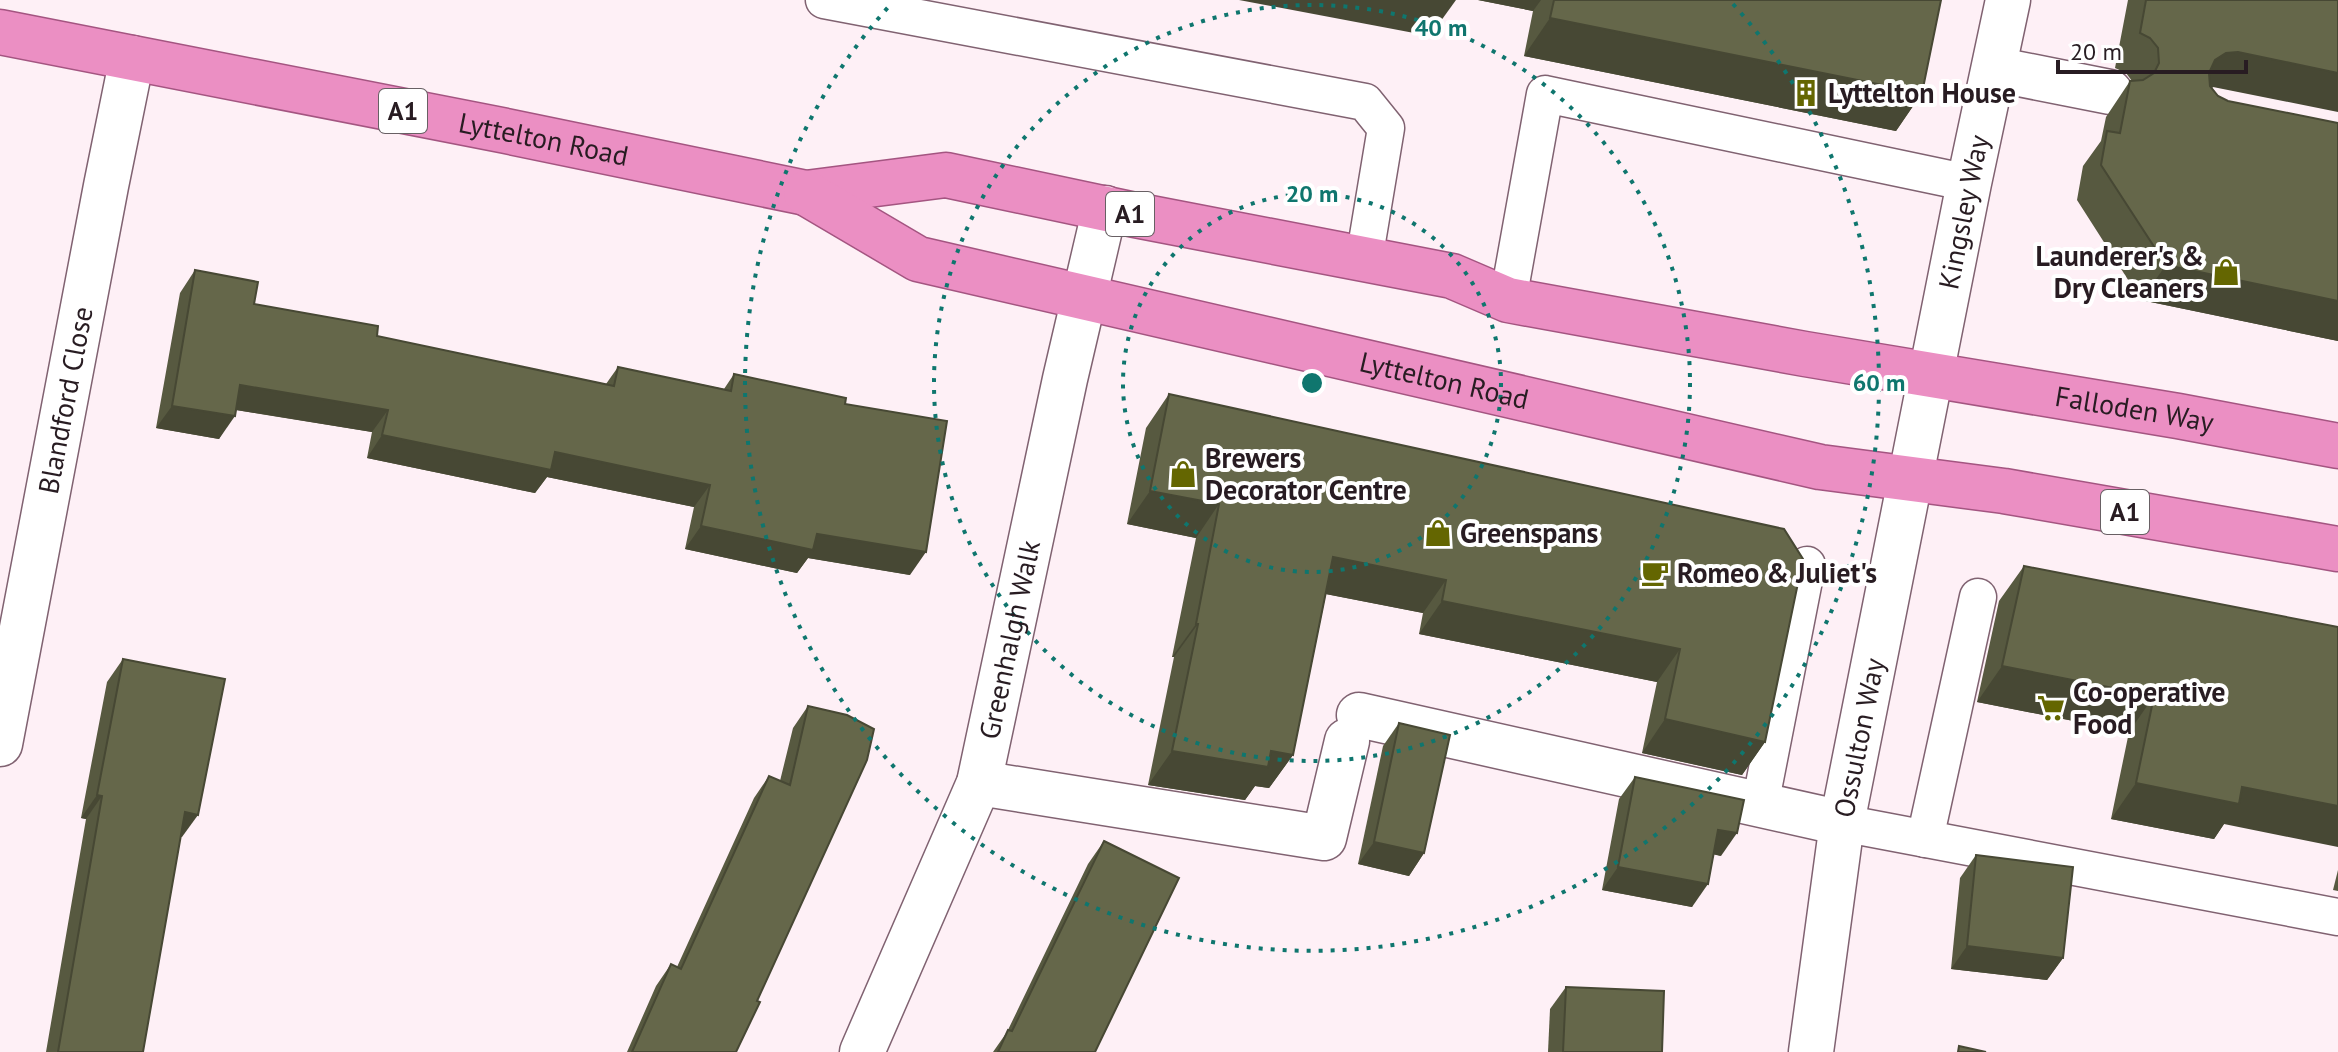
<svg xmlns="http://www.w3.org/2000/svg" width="2338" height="1052" font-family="'PT Sans',sans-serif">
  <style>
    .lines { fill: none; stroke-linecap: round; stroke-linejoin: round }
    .service-casing { stroke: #806271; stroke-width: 39 }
    .minor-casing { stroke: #806271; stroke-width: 47 }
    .tertiary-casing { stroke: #806271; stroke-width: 47 }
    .trunk-casing { stroke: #a45581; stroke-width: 47 }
    .service { stroke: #fff; stroke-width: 36 }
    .minor { stroke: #fff; stroke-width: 44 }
    .tertiary { stroke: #fff; stroke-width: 44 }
    .trunk { stroke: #eb8fc3; stroke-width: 44 }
    .wall { fill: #575940 }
    .shaded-wall { fill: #474834 }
    .building { fill: #65674a; stroke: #474834; stroke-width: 2 }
    .ring { fill: none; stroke: #0f766e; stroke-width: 4; stroke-dasharray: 4 8 }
    .labels { text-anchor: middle; stroke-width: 8; stroke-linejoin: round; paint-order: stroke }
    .shield { fill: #fff; stroke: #686064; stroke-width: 2 }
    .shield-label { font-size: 26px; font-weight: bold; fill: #281c22 }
    .poi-label { font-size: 28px; font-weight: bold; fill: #281c22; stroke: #fff; text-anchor: start }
    .street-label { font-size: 28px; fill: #281c22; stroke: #fff }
    .centre { fill: #0f766e; stroke: #fff; stroke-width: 4 }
    .ring-label { font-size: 24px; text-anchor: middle; font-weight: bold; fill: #0f766e; stroke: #fff; stroke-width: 8; stroke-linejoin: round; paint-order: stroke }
  </style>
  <rect width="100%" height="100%" fill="#fef0f6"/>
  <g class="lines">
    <g class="service-casing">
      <g id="service">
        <polyline points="824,0 1365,102 1386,128 1364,260"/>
        <polyline points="1508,300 1545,94 1969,183"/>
        <polyline points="1760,805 1807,565"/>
        <polyline points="1842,823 2338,917"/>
        <polyline points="1925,839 1978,597"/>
      </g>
    </g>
    <g class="minor-casing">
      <g id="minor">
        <polyline points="1994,69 2110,92"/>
        <polyline points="1359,715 1842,823"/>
        <path id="s1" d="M 0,744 L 106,186 L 132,58"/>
        <polyline points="979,783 1324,838 1347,741"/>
        <path id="s2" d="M 862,1052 L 979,783 L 1065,379 L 1105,208"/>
      </g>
    </g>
    <g class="tertiary-casing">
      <g id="tertiary">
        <path id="s3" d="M 1811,1052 L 1842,823 L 1969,183 L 2008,0"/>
      </g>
    </g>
    <g class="trunk-casing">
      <g id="trunk">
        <path id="s4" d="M 0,32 L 506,131 L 806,193 L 946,175 L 1135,215 L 1452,276 L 1508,300 L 1805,354 L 2178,416 L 2338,446"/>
        <path id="s5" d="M 806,193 L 918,259 L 1820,467 L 2004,491 L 2338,549"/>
      </g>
    </g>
    <use href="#service" class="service"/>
    <use href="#minor" class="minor"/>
    <use href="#tertiary" class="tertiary"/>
    <use href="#trunk" class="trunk"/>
  </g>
  <g class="wall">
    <polygon points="1478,0 1941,0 1922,93 1896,131 1524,56 1533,11"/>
    <polygon points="2128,0 2338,0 2212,88 2218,96 2228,101 2338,123 2338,341 2141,300 2077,200 2083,166 2101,141 2106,117 2130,81 2132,81 2126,73 2115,68"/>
    <polygon points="195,270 254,304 377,336 606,384 618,367 724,389 734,374 845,404 910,575 808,558 797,573 685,549 694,507 547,477 535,493 367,458 372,432 236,410 219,439 156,428 180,293"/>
    <polygon points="1169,394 1784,529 1765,742 1742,775 1642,753 1657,682 1419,634 1423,613 1326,594 1293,755 1269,788 1255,786 1245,800 1148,785 1174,657 1172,657 1196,538 1127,524 1146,428"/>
    <polygon points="2024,566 2338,627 2224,824 2214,839 2111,819 2129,732 1977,702 1999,601"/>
    <polygon points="123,659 182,837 180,837 143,1052 46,1052 86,819 81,818 107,682"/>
    <polygon points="808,706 757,1001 736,1052 627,1052 656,986 671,964 677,967 754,798 769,776 780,781 793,728"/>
    <polygon points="1399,723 1424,853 1409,876 1358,864 1383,746"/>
    <polygon points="1635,777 1721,856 1714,854 1692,907 1602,890 1619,799"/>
    <polygon points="1104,841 1095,1052 993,1052 1007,1032 1088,864"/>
    <polygon points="1976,855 2063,958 2047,980 1951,969 1960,878"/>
    <polygon points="2338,870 2338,891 2333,890"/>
    <polygon points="1566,987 1662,1052 1548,1052 1550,1009"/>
  </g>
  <g class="shaded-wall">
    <polygon points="1239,0 1456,0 1430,36"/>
    <polygon points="1478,0 1541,0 1533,11"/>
    <polygon points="1550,18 1922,93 1896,131 1524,56"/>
    <polygon points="2238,52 2338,73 2338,112 2213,87 2202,88 2215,60 2226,53"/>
    <polygon points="2166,265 2338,301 2338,341 2141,300"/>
    <polygon points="240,385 388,410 372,432 224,408"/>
    <polygon points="172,406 235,416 219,439 156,428"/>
    <polygon points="382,435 555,452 710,485 694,507 547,477 535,493 367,458"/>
    <polygon points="1150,491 1219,504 1196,538 1127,524"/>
    <polygon points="701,526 817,534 926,552 910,575 808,558 797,573 685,549"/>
    <polygon points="1333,557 1446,580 1423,613 1310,591"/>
    <polygon points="1442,601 1680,649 1657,682 1419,634"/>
    <polygon points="1196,624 1198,624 1174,657 1172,657"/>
    <polygon points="2002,666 2154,696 2129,732 1977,702"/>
    <polygon points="1665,719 1765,742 1742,775 1642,753"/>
    <polygon points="1172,751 1271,751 1293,755 1269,788 1255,786 1245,800 1148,785"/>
    <polygon points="2136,783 2242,787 2338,806 2338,847 2224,824 2214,839 2111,819"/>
    <polygon points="97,795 102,796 86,819 81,818"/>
    <polygon points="185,812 198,815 182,837 169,835"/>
    <polygon points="1718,830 1737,833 1721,856 1702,852"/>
    <polygon points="1374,842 1424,853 1409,876 1358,864"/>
    <polygon points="1618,867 1708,884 1692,907 1602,890"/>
    <polygon points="1967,946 2063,958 2047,980 1951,969"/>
  </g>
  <g class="building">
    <polygon points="1554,0 1941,0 1922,93 1550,18"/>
    <polygon points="2146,0 2338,0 2338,73 2238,52 2226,53 2215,60 2209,73 2210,86 2218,96 2228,101 2338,123 2338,301 2166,265 2101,165 2107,131 2120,133 2130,81 2143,80 2154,73 2159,63 2158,48 2150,38 2140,33"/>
    <polygon points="195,270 258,282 254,304 378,326 377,336 614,386 618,367 731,391 734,374 846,398 845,404 947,421 926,552 817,534 813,550 701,526 710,485 555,452 551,470 382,435 388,410 240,385 235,416 172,406"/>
    <polygon points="1169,394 1784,529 1803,559 1765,742 1665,719 1680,649 1442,601 1446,580 1333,557 1293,755 1271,751 1268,767 1172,751 1198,624 1196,624 1219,504 1150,491"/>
    <polygon points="2024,566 2338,627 2338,806 2242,787 2239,804 2136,783 2154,696 2002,666"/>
    <polygon points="123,659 225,679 198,815 185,812 143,1052 58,1052 102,796 97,795"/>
    <polygon points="808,706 847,715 874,729 867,760 757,1001 760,1002 736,1052 632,1052 671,964 681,969 769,776 790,785"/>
    <polygon points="1399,723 1450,735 1424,853 1374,842"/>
    <polygon points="1635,777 1744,800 1737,833 1718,830 1708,884 1618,867"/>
    <polygon points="1104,841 1179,878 1095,1052 998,1052 1008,1030 1012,1031"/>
    <polygon points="1976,855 2073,867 2063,958 1967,946"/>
    <polygon points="1566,987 1664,991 1662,1052 1563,1052"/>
    <polygon points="1959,1046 1986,1052 1958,1052"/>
  </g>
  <g class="ring">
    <circle cx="1312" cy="383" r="189"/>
    <circle cx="1312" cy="383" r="378"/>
    <path d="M1733 4A567 567 0 1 1 891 4"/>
  </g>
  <defs>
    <g id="building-bare" transform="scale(2.16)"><path d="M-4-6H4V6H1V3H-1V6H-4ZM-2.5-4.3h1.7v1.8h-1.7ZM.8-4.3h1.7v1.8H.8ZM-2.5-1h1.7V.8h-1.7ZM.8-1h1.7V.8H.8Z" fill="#646601" stroke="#fff" stroke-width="2.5" paint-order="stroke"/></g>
    <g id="shop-bare" transform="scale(2.16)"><path d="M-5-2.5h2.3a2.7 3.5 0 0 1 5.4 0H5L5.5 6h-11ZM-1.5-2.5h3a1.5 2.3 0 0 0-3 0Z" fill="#646601" stroke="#fff" stroke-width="2.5" paint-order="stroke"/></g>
    <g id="cafe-bare" transform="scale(2.16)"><path d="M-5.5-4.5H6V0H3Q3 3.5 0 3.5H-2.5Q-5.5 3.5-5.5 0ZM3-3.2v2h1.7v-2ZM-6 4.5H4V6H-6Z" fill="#646601" stroke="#fff" stroke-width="2.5" paint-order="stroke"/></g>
    <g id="supermarket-bare" transform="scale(2.16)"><path d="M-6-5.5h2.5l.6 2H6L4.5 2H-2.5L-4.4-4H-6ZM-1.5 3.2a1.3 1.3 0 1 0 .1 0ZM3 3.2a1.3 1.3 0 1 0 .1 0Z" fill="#646601" stroke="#fff" stroke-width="2.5" paint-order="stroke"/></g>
  </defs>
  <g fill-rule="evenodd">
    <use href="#building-bare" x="1806" y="93"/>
    <use href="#shop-bare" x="2226" y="272"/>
    <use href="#shop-bare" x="1183" y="474"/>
    <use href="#shop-bare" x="1438" y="533"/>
    <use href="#cafe-bare" x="1655" y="573"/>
    <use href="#supermarket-bare" x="2051" y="708"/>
  </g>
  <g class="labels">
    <g class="shield">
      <rect x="379" y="89" width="48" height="44" rx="6"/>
      <rect x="1106" y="192" width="48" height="44" rx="6"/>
      <rect x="2101" y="490" width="48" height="44" rx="6"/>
    </g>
    <g class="shield-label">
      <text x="403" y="120">A1</text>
      <text x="1130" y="223">A1</text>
      <text x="2125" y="521">A1</text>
    </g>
    <g class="poi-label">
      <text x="1828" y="103">Lyttelton House</text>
      <text x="2204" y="266" text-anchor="end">Launderer's &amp;<tspan x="2204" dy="32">Dry Cleaners</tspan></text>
      <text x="1205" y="468">Brewers<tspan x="1205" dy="32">Decorator Centre</tspan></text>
      <text x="1460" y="543">Greenspans</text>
      <text x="1677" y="583">Romeo &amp; Juliet's</text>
      <text x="2073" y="702">Co-operative<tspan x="2073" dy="32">Food</tspan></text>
    </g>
    <g class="street-label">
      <text dy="10" stroke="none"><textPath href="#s4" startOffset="554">Lyttelton Road</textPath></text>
      <text dy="10" stroke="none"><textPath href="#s3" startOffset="854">Kingsley Way</textPath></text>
      <text dy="10" stroke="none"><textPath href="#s5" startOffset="670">Lyttelton Road</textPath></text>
      <text dy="10" stroke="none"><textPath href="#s1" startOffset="350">Blandford Close</textPath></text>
      <text dy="10" stroke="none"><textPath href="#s4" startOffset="2176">Falloden Way</textPath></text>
      <text dy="10" stroke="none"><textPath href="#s2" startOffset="440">Greenhalgh Walk</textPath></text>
      <text dy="10" stroke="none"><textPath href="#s3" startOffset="318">Ossulton Way</textPath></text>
    </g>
  </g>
  <circle cx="1312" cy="383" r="12" class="centre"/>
  <g class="ring-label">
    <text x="1441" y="36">40 m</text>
    <text x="1312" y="202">20 m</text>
    <text x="1879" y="391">60 m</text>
  </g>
  <path d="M2058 60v12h188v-12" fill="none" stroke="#281c22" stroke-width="4"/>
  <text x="2070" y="60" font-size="24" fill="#281c22" stroke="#ffffff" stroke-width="6" paint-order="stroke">20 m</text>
</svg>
